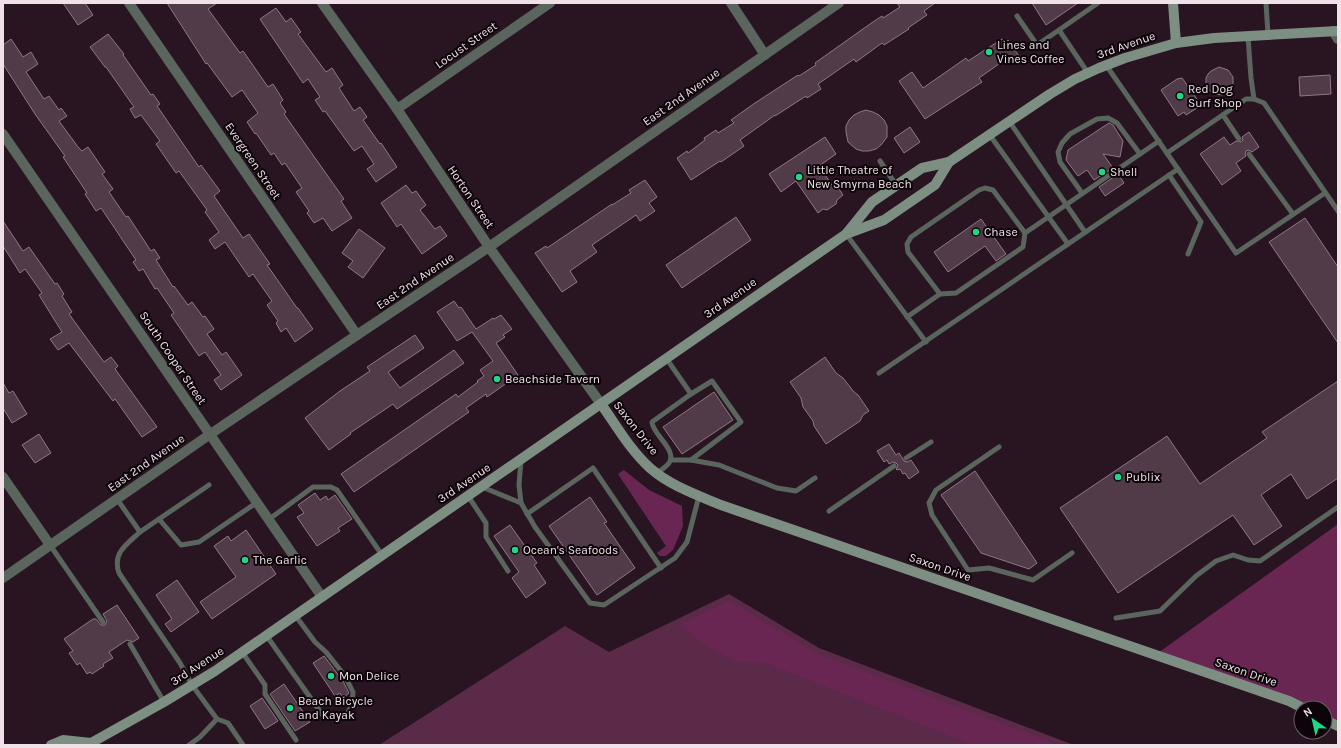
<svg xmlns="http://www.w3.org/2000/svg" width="1341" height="748" font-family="Karla,sans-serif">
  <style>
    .green { fill: #5a2a48 }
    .forest { fill: #692653 }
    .building { fill: #523b49; stroke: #917685 }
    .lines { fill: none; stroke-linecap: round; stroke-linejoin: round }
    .lane { stroke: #5a655e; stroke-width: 5 }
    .street { stroke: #5a655e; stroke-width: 10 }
    .secondary { stroke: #7d8f83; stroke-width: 10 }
    .poi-dot { fill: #1ed888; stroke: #0c0408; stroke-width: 1.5 }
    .labels { text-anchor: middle; stroke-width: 4; stroke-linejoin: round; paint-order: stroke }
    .street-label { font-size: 12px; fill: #f0e1e9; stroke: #0c0408 }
    .poi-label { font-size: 12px; fill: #f0e1e9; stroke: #0c0408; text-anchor: start }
  </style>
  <rect width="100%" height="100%" fill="#291421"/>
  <polygon class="green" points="729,594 819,648 1074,745 379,745 565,626 609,652"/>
  <g class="forest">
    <polygon points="624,470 649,490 682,506 683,526 673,550 666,556 660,556 657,553 666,546 618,474"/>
    <polygon points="1338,524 1338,726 1325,720 1325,708 1303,708 1155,655"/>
    <polygon points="729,601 818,654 1058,745 973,745 766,663 736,661 704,645 681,626 681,624"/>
  </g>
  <g class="building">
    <polygon points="63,3 85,3 93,15 78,25"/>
    <polygon points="167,3 217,3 208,9 240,53 243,51 268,87 273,84 283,100 280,103 286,112 284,114 344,199 341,201 352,218 332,231 323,218 314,223 307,213 309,211 296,192 302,188 285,163 282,165 274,153 271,155 256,133 255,134 247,122 258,113 242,90 232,97 207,63 206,64"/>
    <polygon points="897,3 935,3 924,11 927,15 908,28 909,29 884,45 882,43 856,62 854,59 818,84 821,89 807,98 806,96 775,116 775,115 740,140 744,146 721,162 720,161 691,180 677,158 687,151 688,153 705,140 704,138 716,130 718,133 734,123 731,120 755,103 798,75 799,76 816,65 815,63 870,24 882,16 883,18 900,7"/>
    <polygon points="1032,3 1078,3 1046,25"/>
    <polygon points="276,8 286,22 291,18 301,32 298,34 326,72 332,68 343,85 339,88 354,111 360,107 367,117 363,120 380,144 381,143 397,167 376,182 367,169 374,164 362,146 354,151 325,111 323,112 315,100 320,97 308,79 303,83 260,19"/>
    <polygon points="108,34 124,54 123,55 151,95 153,94 160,104 157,106 199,167 201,165 220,191 214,196 243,238 249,234 270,264 267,265 297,308 298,308 313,329 295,342 286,328 281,332 276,323 278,321 267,305 272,301 253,274 249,277 225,242 215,249 209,240 219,232 205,212 207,210 179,171 176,173 156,144 160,141 141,115 135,118 130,109 134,107 106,67 105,67 90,47"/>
    <polygon points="11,39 23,57 31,52 38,64 26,72 44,99 49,96 59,110 61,108 67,116 59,121 78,147 82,151 88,147 105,172 102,174 113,189 109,192 126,217 128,216 151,251 154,249 160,258 156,260 173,287 174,286 188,305 192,302 203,317 205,316 214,329 207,334 222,355 226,352 242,375 221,390 214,380 221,375 205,352 199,356 171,315 174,313 157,288 155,289 143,269 139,271 133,262 136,260 101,208 96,211 85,194 87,193 63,157 65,156 35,114 3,64 3,45"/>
    <polygon points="1002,39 1005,43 1008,40 1019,56 1009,63 1006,59 979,78 982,82 925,119 899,81 912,72 923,88 966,58 968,61"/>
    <polygon points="1219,67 1228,70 1233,77 1233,86 1230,90 1222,95 1214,94 1206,88 1206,78 1208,74 1211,71"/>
    <polygon points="1330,75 1331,94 1300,96 1299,77"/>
    <polygon points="1182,78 1199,102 1197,108 1186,115 1184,112 1178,116 1161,90 1177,79"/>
    <polygon points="866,110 873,112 879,115 884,120 887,126 887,137 881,145 876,149 869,151 862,151 856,149 848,142 846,132 846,126 849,120 854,115 860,112"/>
    <polygon points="1109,123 1113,125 1123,141 1120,157 1103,154 1113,168 1094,180 1087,170 1078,176 1066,160 1068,150"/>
    <polygon points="910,127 920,142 904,153 894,138"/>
    <polygon points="1249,132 1259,147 1252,152 1249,150 1246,151 1245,154 1246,156 1236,163 1241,171 1222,185 1200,154 1224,137 1230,145 1236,141 1241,142 1243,140 1242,137"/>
    <polygon points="825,137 836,154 819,166 832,185 835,183 843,195 837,200 836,204 827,210 823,209 818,213 796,181 781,192 769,174"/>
    <polygon points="1118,174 1124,183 1105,196 1099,187"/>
    <polygon points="645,180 657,197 649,203 655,211 640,221 636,215 592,245 597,252 570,271 577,282 562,292 535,253 546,246 547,248 612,204 612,205 631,193 629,190"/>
    <polygon points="406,185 412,193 416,191 426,205 420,210 435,229 440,226 447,236 422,254 401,224 397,227 381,203"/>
    <polygon points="736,217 751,240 682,288 666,265"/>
    <polygon points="1305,218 1338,267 1338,343 1269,242"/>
    <polygon points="981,219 1006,254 996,261 985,246 948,272 934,252"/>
    <polygon points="3,221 23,251 29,247 55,284 57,283 64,294 62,296 72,312 69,314 104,362 111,357 118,366 115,369 157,427 142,437 115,399 113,401 69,343 58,350 50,339 62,332 39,295 42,293 25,269 20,273 3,246"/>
    <polygon points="359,229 385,248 363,278 348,267 353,261 342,253"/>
    <polygon points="454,301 459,308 461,307 476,329 493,318 494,319 501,315 512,329 503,335 505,337 496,343 518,375 487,397 486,394 466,408 469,412 354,492 341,474 456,394 458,397 478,382 477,381 484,376 480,370 493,361 472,332 457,341 437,312"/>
    <polygon points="415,335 424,348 388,372 400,388 454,350 464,363 397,409 393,404 350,433 351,434 329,450 305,418 340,391 370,371 367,367"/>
    <polygon points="825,357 836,373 843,378 854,392 858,395 869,411 863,415 860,421 826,444 814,426 813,421 803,407 801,398 790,382"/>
    <polygon points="1338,381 1338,478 1307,499 1291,474 1261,495 1282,526 1254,545 1233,515 1118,593 1060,508 1167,436 1200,484 1267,438 1262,432"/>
    <polygon points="3,383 9,393 13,391 27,414 12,423 3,408"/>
    <polygon points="714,392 733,420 682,454 663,427"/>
    <polygon points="39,434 51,453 35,463 22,445"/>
    <polygon points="889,444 896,455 899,453 904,461 907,462 911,460 919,472 909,479 905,473 903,474 900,469 897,470 896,469 898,465 896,463 893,462 889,464 887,460 884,462 877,451"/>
    <polygon points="975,471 1037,563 1029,569 981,553 941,495"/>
    <polygon points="315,493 320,500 326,496 328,500 335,495 352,519 338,528 340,531 317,546 297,517 304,513 298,505"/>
    <polygon points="590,497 607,522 604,523 635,568 597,595 549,526"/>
    <polygon points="510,525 537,563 534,565 546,583 526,598 512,578 519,572 494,536"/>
    <polygon points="246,530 276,574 212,619 200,602 236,577 214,546 228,536 231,541"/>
    <polygon points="177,580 199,612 171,632 165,624 172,619 156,595"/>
    <polygon points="117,605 139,638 133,642 127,640 109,652 113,658 103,664 104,666 92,674 90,672 87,674 80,663 77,665 69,653 73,651 64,639 93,619 96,619 101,625 105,625 107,621 103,614"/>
    <polygon points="324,656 343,681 349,693 343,698 340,693 335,696 313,663"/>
    <polygon points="284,684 310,722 295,731 270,694"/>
    <polygon points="262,698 278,721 265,729 250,706"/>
  </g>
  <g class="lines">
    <g class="lane">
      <polyline points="1266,3 1268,34"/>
      <polyline points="1017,16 1037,45 1059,30 1088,73"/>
      <polyline points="1059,30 1098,3"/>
      <polyline points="1248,37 1251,78 1254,99"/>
      <polyline points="1106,65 1236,253 1325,193"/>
      <polyline points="1223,115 1239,139"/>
      <polyline points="1009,121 1085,232"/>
      <polyline points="989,134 1068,244"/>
      <polyline points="1167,153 1246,99 1254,99 1264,103 1338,211"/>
      <polyline points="1249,154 1293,214"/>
      <polyline points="880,161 896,185"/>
      <polyline points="1169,175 1201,222 1188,254"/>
      <polyline points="1082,193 1060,162 1058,152 1062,143 1070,134 1097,119 1108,118 1117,123 1140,154"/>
      <polyline points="846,234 926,342"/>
      <polyline points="940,294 956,293 1023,247 1025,233"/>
      <polyline points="907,317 940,294 908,252 907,244 911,237 979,190 985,188 993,190 1025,233 1159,141"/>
      <polyline points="666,358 691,394"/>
      <polyline points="879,373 1178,169"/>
      <polyline points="999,447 936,490 929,503 932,515 968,570 989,568 1033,580 1072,553"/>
      <polyline points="906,458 931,442"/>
      <polyline points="671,460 691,460 719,465 777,488 796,491 815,478"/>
      <path d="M 657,473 C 661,470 666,467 669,463 C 678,450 652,434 652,422 L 691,394 L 712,381 L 741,422 L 691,460"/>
      <polyline points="482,487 521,503 519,485 521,460"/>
      <polyline points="468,496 486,523 486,537 508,571"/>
      <path d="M 117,499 L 140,532 C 127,544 112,553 119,573 L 180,663 L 192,685 L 217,719 L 200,737 L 189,745"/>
      <polyline points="521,503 535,527 590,603 604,605 675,558 687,542 699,496"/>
      <polyline points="829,511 894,466"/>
      <polyline points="527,514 593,468 661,568"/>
      <polyline points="159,519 181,545 199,542 256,503"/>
      <polyline points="268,520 313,487 331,487 337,490 382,555"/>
      <polyline points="140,532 209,485"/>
      <polyline points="50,545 103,622"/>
      <polyline points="1116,618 1160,611 1196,576 1216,561 1233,555 1248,560 1260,561 1338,507"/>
      <polyline points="266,635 324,717 335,719 347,714 352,705 353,692 345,676 326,652 315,642 295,615"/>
      <polyline points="130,644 164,702"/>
      <polyline points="242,652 265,685 265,694 296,740"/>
      <polyline points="217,719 228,723 243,745"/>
    </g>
    <g class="street">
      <polyline points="129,3 357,335"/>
      <polyline points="322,3 397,109 489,247 601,404"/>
      <polyline points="731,3 765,55"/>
      <polyline points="1333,31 1338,39"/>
      <polyline points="397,109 550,3"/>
      <polyline points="3,134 322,597"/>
      <polyline points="3,477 50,545"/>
      <polyline points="3,578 209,435 357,335 489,247 839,3"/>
    </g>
    <g class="secondary">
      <polyline points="1173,3 1176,43"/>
      <polyline points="847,233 872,202 922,168 949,162"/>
      <path d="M 601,404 C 616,425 630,450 650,468 C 669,485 697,495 721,505 L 1289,701 L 1303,708"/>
      <polyline points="1325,720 1338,726"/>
      <polyline points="51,745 63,740 91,743"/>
      <polyline points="89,745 91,743 164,702 215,671 846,234 884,220 935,185 949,162 1050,94 1075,79 1099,68 1125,58 1176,43 1214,38 1338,31"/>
    </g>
  </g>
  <g class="poi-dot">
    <circle cx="989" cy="52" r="4"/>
    <circle cx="1180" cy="96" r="4"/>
    <circle cx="1102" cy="172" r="4"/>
    <circle cx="799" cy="177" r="4"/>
    <circle cx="976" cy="232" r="4"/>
    <circle cx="497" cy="379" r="4"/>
    <circle cx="1118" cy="477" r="4"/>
    <circle cx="515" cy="550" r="4"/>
    <circle cx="245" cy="560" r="4"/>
    <circle cx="331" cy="676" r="4"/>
    <circle cx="290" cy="708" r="4"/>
  </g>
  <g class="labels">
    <g class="street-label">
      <text transform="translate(466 45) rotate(-35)" y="4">Locust Street</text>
      <text transform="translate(1126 45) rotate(-19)" y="4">3rd Avenue</text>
      <text transform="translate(681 97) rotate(-35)" y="4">East 2nd Avenue</text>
      <text transform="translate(253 161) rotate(56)" y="4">Evergreen Street</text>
      <text transform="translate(471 197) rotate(56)" y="4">Horton Street</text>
      <text transform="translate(415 281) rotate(-34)" y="4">East 2nd Avenue</text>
      <text transform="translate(730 298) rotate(-35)" y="4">3rd Avenue</text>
      <text transform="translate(173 358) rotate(56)" y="4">South Cooper Street</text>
      <text transform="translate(636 428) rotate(52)" y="4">Saxon Drive</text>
      <text transform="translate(146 463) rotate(-35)" y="4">East 2nd Avenue</text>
      <text transform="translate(464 483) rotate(-34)" y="4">3rd Avenue</text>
      <text transform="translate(940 567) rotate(19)" y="4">Saxon Drive</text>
      <text transform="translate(197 666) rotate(-33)" y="4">3rd Avenue</text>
      <text transform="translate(1246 672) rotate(19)" y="4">Saxon Drive</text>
    </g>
    <g class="poi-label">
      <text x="997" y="49">Lines and<tspan x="997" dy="14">Vines Coffee</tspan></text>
      <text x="1188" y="93">Red Dog<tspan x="1188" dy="14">Surf Shop</tspan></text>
      <text x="807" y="174">Little Theatre of<tspan x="807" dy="14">New Smyrna Beach</tspan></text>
      <text x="1110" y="176">Shell</text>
      <text x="984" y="236">Chase</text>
      <text x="505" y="383">Beachside Tavern</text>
      <text x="1126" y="481">Publix</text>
      <text x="523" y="554">Ocean's Seafoods</text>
      <text x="253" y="564">The Garlic</text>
      <text x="339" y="680">Mon Delice</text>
      <text x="298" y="705">Beach Bicycle<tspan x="298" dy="14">and Kayak</tspan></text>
    </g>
  </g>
  <rect width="1341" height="748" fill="none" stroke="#f0e1e9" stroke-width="8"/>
  <g transform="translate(1313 720) rotate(326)"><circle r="19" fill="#0c0408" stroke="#675c62"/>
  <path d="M0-3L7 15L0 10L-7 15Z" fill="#1ed888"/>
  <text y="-6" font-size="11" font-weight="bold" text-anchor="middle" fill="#f0e1e9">N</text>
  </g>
</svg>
